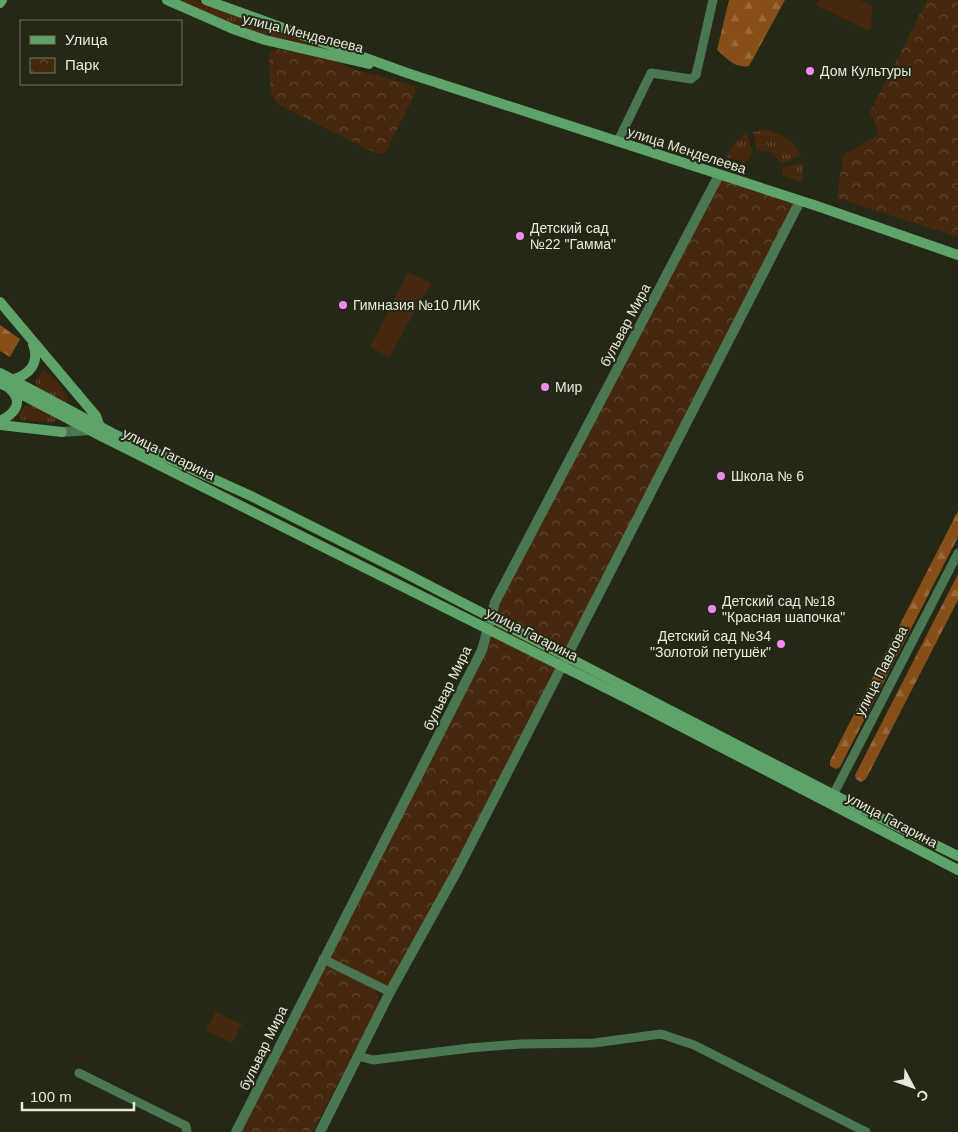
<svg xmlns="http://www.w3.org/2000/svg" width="958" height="1132" font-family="Arial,sans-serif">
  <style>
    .grass { fill: url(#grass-tufts) }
    .forest { fill: url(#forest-firs) }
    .park { fill: url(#park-crowns) }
    .pitch { fill: #46280f }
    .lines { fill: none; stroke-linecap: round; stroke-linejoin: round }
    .minor { stroke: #4b7653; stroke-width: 9 }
    .tertiary { stroke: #4b7653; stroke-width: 10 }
    .secondary { stroke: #5da36a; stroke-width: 10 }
    .poi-dot { fill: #f38af2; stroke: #242815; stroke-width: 2 }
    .labels { text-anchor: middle; stroke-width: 4; stroke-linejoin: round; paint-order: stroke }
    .street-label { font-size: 14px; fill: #e6eadd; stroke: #242815 }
    .poi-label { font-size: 14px; fill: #e6eadd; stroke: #242815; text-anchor: start }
  </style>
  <defs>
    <pattern id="grass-tufts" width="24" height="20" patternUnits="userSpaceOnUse" patternTransform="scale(1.25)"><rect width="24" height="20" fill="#46280f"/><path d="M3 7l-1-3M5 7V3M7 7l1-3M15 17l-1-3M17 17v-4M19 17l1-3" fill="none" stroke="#614732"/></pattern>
    <pattern id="forest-firs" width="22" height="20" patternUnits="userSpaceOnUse" patternTransform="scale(1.25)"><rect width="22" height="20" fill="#884e1a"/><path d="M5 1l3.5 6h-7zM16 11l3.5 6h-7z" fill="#99683b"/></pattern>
    <pattern id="park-crowns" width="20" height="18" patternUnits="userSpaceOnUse" patternTransform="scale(1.25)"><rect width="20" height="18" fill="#46280f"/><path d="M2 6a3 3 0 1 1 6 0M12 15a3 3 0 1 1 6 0" fill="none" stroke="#614732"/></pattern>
  </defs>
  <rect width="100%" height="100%" fill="#242815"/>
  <g class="grass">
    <polygon points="176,0 193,0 323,46 322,49 256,34"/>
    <path d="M 766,130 C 783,133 794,141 801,156 L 782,164 L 771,152 L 757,151 L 753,132 Z"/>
    <polygon points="747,133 753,153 745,163 726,157 736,141"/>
    <polygon points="803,163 802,182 782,175 783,167"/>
    <path d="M 43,371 C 53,374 64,390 68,399 L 65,403 L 36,388 L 36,380 Z"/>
    <path d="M 26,405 C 35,405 53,413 56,420 L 52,423 L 22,420 L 19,414 Z"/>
  </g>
  <g class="forest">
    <path d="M 729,0 L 785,0 L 749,66 C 735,69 727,58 717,50 Z"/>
    <polygon points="0,325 20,339 10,357 0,351"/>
    <polygon points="958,511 958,537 840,767 836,769 830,766 830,761"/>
    <polygon points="958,574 958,600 866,779 861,782 856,779 855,775"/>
  </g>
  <g class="park">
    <polygon points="927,0 958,0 958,237 837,198 843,156 879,134 870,112"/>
    <polygon points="278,49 330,59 353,69 415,86 416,92 386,151 380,154 375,153 276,103 271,93 269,58 270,53"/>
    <polygon points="719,175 800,201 390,992 323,959 482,650 488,622"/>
    <polygon points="328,967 375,989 380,1002 313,1132 242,1132 323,970"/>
  </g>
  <g class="pitch">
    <polygon points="819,0 860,0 872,6 871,29 867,30 816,5"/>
    <polygon points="408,272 431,283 389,357 370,347"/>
    <polygon points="216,1012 242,1024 232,1043 206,1030"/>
  </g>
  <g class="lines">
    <g class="minor">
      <polyline points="618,141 651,73 691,79 696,75 713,0"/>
      <polyline points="831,799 958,553"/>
      <polyline points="323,959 390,992"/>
      <polyline points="358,1056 373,1060 470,1048 520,1044 594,1043 661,1034 694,1045 866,1132"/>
      <polyline points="79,1073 186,1126 187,1132"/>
    </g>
    <g class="tertiary">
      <polyline points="62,432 90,430"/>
      <polyline points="236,1132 482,650 495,602 719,175"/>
      <polyline points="320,1132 390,992 458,869 800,201"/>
    </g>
    <g class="secondary">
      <polyline points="167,0 233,29 265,40 369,64"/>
      <polyline points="206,0 407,73 817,206 958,255"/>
      <polyline points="0,3 2,0"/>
      <polyline points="0,302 96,416 100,427"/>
      <polyline points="0,373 112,433 251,496 397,569 834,795 958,856"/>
      <path d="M 11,380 C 30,375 40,363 33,344"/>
      <polyline points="0,383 101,436 626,698 958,870"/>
      <path d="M 0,421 C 14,414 24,403 11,390"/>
      <polyline points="0,425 62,432"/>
    </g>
  </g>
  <g class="poi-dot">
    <circle cx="810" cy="71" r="5"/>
    <circle cx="520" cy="236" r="5"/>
    <circle cx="343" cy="305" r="5"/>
    <circle cx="545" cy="387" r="5"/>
    <circle cx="721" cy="476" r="5"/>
    <circle cx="712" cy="609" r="5"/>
    <circle cx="781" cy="644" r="5"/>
  </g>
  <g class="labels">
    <g class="street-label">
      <text transform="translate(303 33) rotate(14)" y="5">улица Менделеева</text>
      <text transform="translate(687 150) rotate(18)" y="5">улица Менделеева</text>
      <text transform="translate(625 325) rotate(-62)" y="5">бульвар Мира</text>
      <text transform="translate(169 454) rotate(26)" y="5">улица Гагарина</text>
      <text transform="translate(532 634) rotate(27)" y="5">улица Гагарина</text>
      <text transform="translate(881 671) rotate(-63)" y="5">улица Павлова</text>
      <text transform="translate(447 688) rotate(-64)" y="5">бульвар Мира</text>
      <text transform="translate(892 820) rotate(28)" y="5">улица Гагарина</text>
      <text transform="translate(263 1048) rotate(-64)" y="5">бульвар Мира</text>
    </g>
    <g class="poi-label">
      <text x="820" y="76">Дом Культуры</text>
      <text x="530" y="233">Детский сад<tspan x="530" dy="16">№22 "Гамма"</tspan></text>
      <text x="353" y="310">Гимназия №10 ЛИК</text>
      <text x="555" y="392">Мир</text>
      <text x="731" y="481">Школа № 6</text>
      <text x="722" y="606">Детский сад №18<tspan x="722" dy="16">"Красная шапочка"</tspan></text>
      <text x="771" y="641" text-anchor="end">Детский сад №34<tspan x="771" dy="16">"Золотой петушёк"</tspan></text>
    </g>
  </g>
  <rect x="20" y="20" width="162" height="65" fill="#242815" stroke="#727665"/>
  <rect x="30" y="36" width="25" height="8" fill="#5da36a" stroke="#727665"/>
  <text x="65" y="45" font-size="15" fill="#e6eadd">Улица</text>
  <rect x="30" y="58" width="25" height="15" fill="url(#park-crowns)" stroke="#727665"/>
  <text x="65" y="70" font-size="15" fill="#e6eadd">Парк</text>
  <g transform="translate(913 1087) rotate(131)" stroke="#242815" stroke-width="4" paint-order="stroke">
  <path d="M0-4L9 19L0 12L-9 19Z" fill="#e6eadd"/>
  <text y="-8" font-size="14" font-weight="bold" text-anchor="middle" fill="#e6eadd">С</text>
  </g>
  <path d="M22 1102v8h112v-8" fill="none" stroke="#e6eadd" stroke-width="2.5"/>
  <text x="30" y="1102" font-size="15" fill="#e6eadd" stroke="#242815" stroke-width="4" paint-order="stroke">100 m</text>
</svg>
